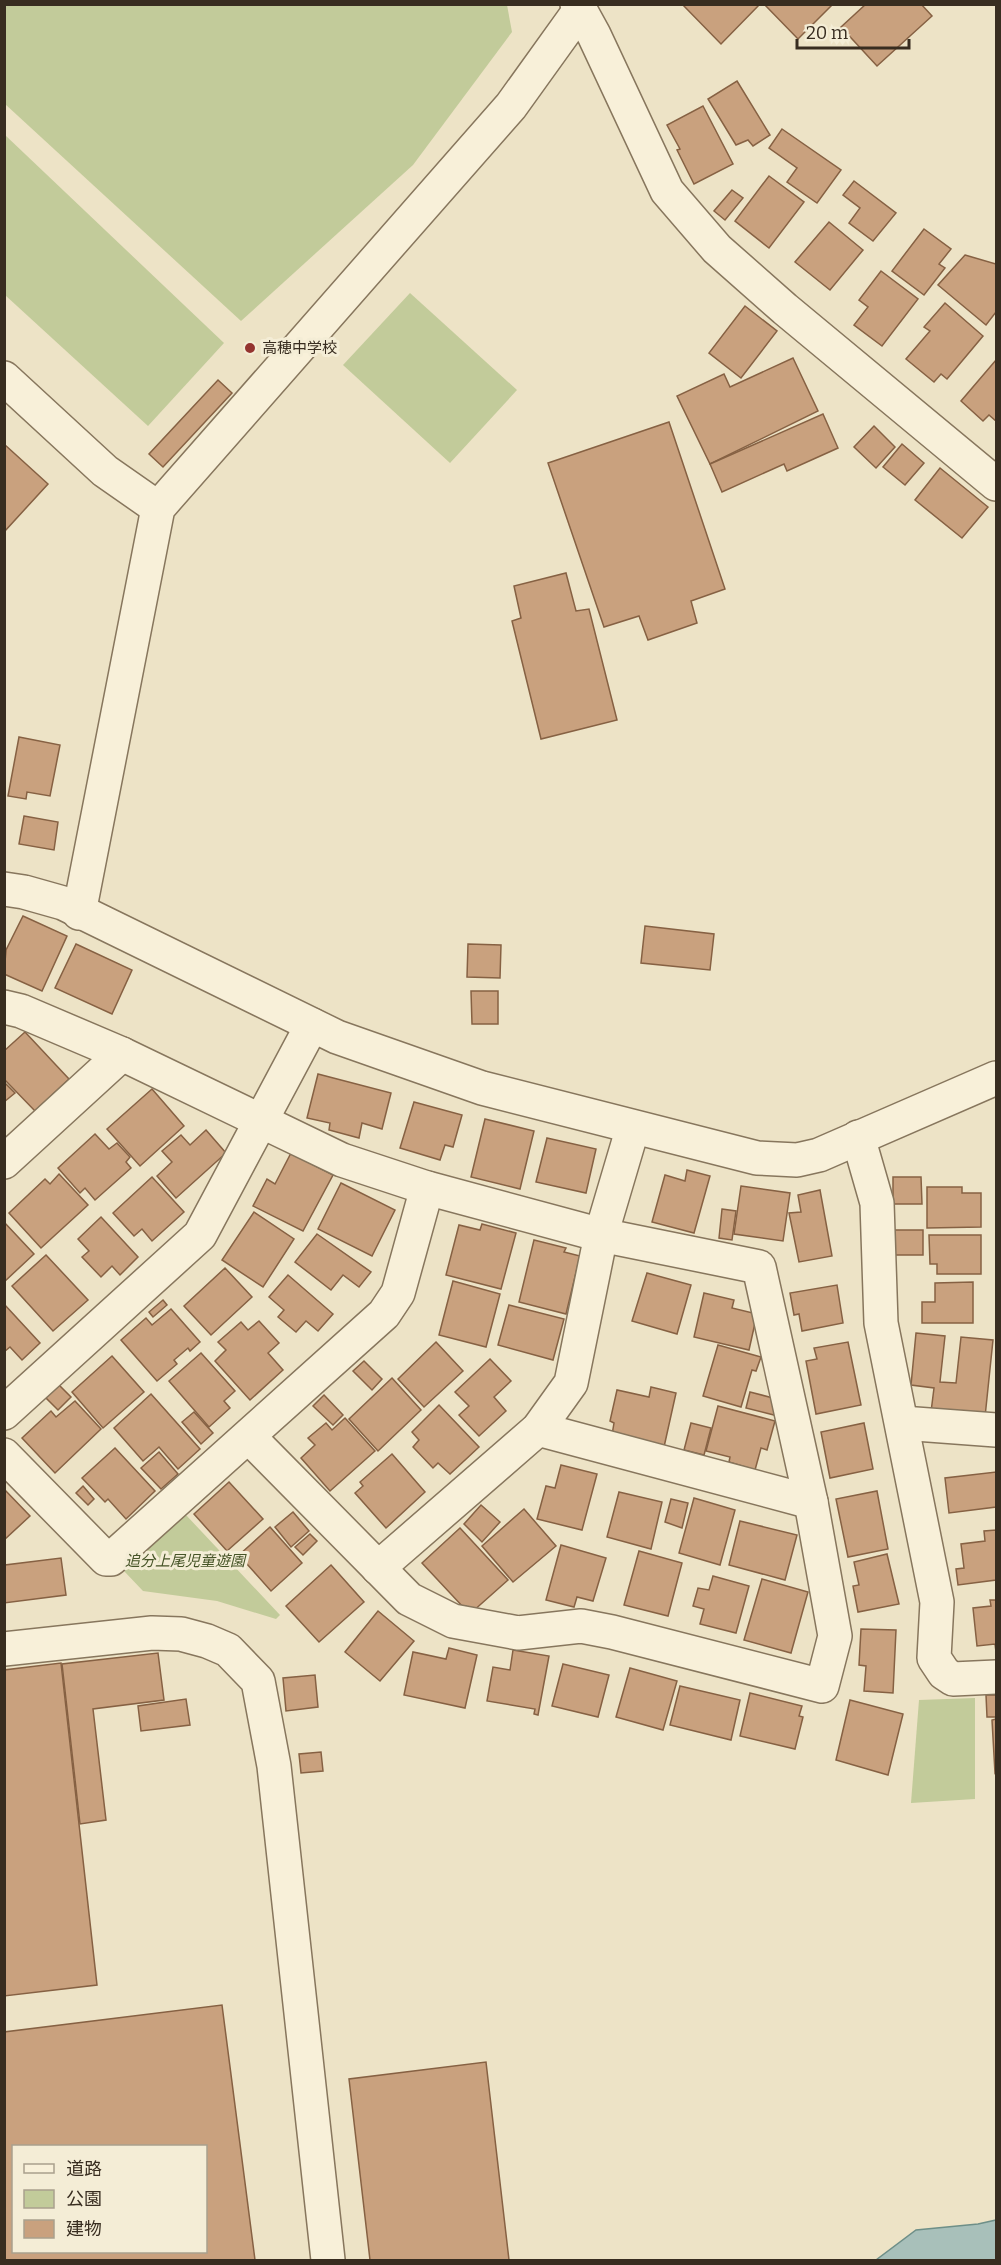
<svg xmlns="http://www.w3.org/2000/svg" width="1001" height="2265" font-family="Bitter,'Noto Sans JP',serif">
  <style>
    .green { fill: #c2cb9a }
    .water { fill: #a8c0ba; stroke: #6e8f88; stroke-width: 1.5 }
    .building { fill: #c9a17e; stroke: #866143; stroke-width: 1.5; fill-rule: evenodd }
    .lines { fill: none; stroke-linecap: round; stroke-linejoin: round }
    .minor-casing { stroke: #87765d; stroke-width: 36 }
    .minor { stroke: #f8f0d9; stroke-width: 33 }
    .poi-dot { fill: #94342f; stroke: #f4edd6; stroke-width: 2 }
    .labels { text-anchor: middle; stroke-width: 6; stroke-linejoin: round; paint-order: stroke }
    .poi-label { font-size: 15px; fill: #382d20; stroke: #f4edd6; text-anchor: start }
    .park-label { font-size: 15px; font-style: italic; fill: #465427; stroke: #f4edd6 }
  </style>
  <rect width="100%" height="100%" fill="#ede3c6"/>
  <g class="green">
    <polygon points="4,5 507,5 512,32 413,165 241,321 5,104"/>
    <polygon points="5,135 224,343 148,426 5,295"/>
    <polygon points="410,293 517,390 450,463 343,365"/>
    <polygon points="186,1515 280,1615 276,1619 217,1601 143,1591 124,1571"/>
    <polygon points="975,1698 975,1799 911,1803 919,1700"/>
  </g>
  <polygon class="water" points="996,2220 996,2260 876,2260 916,2230 978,2224"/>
  <g class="building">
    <polygon points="682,4 760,4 721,44"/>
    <polygon points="764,4 833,4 798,39"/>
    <polygon points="866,4 921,4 932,16 877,66 841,27"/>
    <polygon points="737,81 770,135 753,146 748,140 736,145 708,99"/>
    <polygon points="703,106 733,164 694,184 677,150 680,149 667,125"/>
    <polygon points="782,129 841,170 817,203 787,182 797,168 769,148"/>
    <polygon points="769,176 804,202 769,248 735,221"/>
    <polygon points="854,181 896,213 873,241 849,223 860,208 843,195"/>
    <polygon points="732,190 743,198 725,220 714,211"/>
    <polygon points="829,222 863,250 830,290 795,262"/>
    <polygon points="924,229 951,249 939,264 945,268 924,295 892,271"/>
    <polygon points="965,255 996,264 996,312 986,325 938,285"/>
    <polygon points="881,271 918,299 882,346 854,325 868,307 859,300"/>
    <polygon points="945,303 983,336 947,379 941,374 934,382 906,359 930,331 924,327"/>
    <polygon points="745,306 777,331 741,378 709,353"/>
    <polygon points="793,358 818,411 710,464 677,396 724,374 730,387"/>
    <polygon points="996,360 996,421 989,415 983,421 961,401"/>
    <polygon points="218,380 232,393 163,467 149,454"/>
    <polygon points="823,414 838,448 787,471 784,464 722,492 710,464"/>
    <polygon points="669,422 725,589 691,601 697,623 648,640 639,616 604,627 548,463"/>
    <polygon points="874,426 895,447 876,468 854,447"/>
    <polygon points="4,444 48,484 4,532"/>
    <polygon points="902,444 924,463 905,485 883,467"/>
    <polygon points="940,468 988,507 962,538 915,500"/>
    <polygon points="566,573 576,611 589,609 617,720 541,739 512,621 521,618 514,586"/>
    <polygon points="19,737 60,745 50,796 27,792 26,799 8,796"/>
    <polygon points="24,816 58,822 54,850 19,844"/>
    <polygon points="23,916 67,936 42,991 4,974 6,950"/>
    <polygon points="645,926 714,934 710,970 641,963"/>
    <polygon points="76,944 132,970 112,1014 55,988"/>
    <polygon points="468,944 501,945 500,978 467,977"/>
    <polygon points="471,991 498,991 498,1024 472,1024"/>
    <polygon points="25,1032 69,1079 35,1111 4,1079 4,1051"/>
    <polygon points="318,1074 391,1093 382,1129 362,1123 359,1138 329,1130 330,1123 307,1118"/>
    <polygon points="4,1082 15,1093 4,1102"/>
    <polygon points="152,1089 184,1126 140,1166 107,1129"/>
    <polygon points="414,1102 462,1115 453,1147 445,1145 440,1160 400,1148"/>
    <polygon points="485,1119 534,1131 520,1189 471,1177"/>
    <polygon points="206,1130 226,1153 176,1198 157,1176 172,1162 162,1151 181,1135 190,1145"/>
    <polygon points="95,1134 109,1149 117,1143 130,1157 126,1162 131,1168 95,1200 85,1188 80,1193 58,1168"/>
    <polygon points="547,1138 596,1149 586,1193 536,1182"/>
    <polygon points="291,1153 333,1175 303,1231 253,1206 267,1179 275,1184"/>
    <polygon points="687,1170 710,1176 694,1233 652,1222 665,1175 685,1181"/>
    <polygon points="59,1174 88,1205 41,1248 9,1213 45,1179 50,1184"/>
    <polygon points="152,1177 184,1212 152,1241 142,1229 134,1236 113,1213"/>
    <polygon points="893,1177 921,1177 922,1204 893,1204"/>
    <polygon points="341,1183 395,1210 372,1256 318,1229"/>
    <polygon points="741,1186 790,1193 783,1241 734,1234"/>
    <polygon points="927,1187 962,1187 962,1193 981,1193 981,1227 927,1228"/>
    <polygon points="820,1190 832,1256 799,1262 789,1213 801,1212 798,1195"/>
    <polygon points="722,1209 736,1211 732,1240 719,1238"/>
    <polygon points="254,1212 294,1239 263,1287 222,1260"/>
    <polygon points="101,1217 138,1257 120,1275 112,1266 101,1277 82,1257 89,1251 78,1239"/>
    <polygon points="4,1222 34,1254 4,1282"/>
    <polygon points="482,1224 516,1233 501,1289 446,1275 459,1225 480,1230"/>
    <polygon points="894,1230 923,1230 923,1255 895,1255"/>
    <polygon points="317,1234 371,1272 359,1287 343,1275 331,1290 295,1262"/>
    <polygon points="929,1235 981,1235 981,1274 937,1274 937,1264 930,1264"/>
    <polygon points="534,1240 566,1248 564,1252 580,1256 566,1314 519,1302"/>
    <polygon points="46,1255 88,1300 53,1331 12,1286"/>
    <polygon points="225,1268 252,1297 211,1335 184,1306"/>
    <polygon points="647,1273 691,1285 677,1334 632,1321"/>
    <polygon points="288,1275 333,1314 318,1331 306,1321 296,1332 278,1317 284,1310 269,1297"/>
    <polygon points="453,1281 500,1294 486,1347 439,1335"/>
    <polygon points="973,1282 973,1323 922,1323 922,1302 935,1302 935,1283"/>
    <polygon points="837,1285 843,1323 802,1331 799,1314 794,1315 790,1293"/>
    <polygon points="704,1293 734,1300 732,1308 757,1314 749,1350 694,1337"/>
    <polygon points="163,1300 167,1305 153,1317 149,1312"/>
    <polygon points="4,1304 40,1343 22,1360 10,1347 4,1352"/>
    <polygon points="509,1305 564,1319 553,1360 498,1345"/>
    <polygon points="171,1309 200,1342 190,1351 188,1348 174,1360 177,1364 157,1381 121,1340 146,1318 152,1325"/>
    <polygon points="259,1321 279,1343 268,1353 283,1370 250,1400 215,1361 226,1350 218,1342 241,1322 248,1330"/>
    <polygon points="916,1333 945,1336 940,1382 956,1383 961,1337 993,1340 985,1417 931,1412 934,1388 911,1385"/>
    <polygon points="436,1342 463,1371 424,1407 398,1379"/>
    <polygon points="848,1342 861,1405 816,1414 806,1361 817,1359 814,1348"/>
    <polygon points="718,1345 761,1357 756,1371 752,1370 741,1407 703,1396"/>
    <polygon points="201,1353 235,1391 224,1401 230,1408 209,1427 169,1381"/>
    <polygon points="112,1356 144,1392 103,1428 72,1392"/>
    <polygon points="490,1359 511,1381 494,1397 506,1411 479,1436 459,1415 469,1406 455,1392"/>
    <polygon points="364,1361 382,1379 372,1390 353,1371"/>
    <polygon points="392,1378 421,1410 378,1451 349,1419"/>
    <polygon points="58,1384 71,1397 58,1410 44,1396"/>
    <polygon points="651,1387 676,1393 664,1447 612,1435 614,1423 610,1421 617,1390 649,1397"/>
    <polygon points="750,1392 777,1399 774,1415 746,1408"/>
    <polygon points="151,1394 200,1449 178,1469 159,1447 143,1461 114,1428"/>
    <polygon points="324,1395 343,1415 333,1425 313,1406"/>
    <polygon points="75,1401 101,1429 55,1473 22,1438 51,1411 56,1417"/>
    <polygon points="439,1405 479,1447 450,1474 438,1463 433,1468 413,1447 419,1440 412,1432"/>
    <polygon points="718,1406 775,1421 767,1450 761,1448 755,1470 729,1462 730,1457 706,1451"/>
    <polygon points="194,1412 213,1433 201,1444 182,1422"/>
    <polygon points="345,1418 375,1451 330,1491 301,1458 315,1445 308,1438 326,1423 332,1430"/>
    <polygon points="691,1423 711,1428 704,1455 684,1450"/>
    <polygon points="864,1423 873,1469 830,1478 821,1432"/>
    <polygon points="115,1448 155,1491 126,1519 108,1499 105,1502 82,1478"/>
    <polygon points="159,1452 178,1474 161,1489 141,1468"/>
    <polygon points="392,1454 425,1492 386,1528 355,1493 363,1486 360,1482"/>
    <polygon points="561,1465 597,1474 582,1530 537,1519 546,1486 555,1488"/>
    <polygon points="996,1472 996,1507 949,1513 945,1478"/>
    <polygon points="229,1482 263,1519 227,1551 194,1514"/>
    <polygon points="83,1486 94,1499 88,1505 76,1493"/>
    <polygon points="4,1489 30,1516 4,1540"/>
    <polygon points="877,1491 888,1549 848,1557 836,1499"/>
    <polygon points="619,1492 662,1502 651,1549 607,1537"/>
    <polygon points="694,1498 735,1510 720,1565 679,1553"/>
    <polygon points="671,1499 688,1503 682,1528 665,1522"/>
    <polygon points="481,1505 500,1522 482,1542 464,1524"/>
    <polygon points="524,1509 556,1546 513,1582 482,1546"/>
    <polygon points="293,1512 309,1531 291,1547 275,1527"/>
    <polygon points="740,1521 797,1535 785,1580 729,1565"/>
    <polygon points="270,1527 302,1563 271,1591 239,1555"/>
    <polygon points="460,1528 508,1580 472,1612 466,1606 464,1608 422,1563"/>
    <polygon points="996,1530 996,1580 958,1585 956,1569 964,1568 961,1544 985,1541 984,1531"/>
    <polygon points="310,1534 317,1541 303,1555 295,1547"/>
    <polygon points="561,1545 606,1558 593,1601 577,1597 574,1607 546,1600"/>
    <polygon points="639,1551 682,1563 668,1616 624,1605"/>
    <polygon points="887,1554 899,1604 858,1612 853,1586 859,1585 854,1562"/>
    <polygon points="61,1558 66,1595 4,1603 5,1565"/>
    <polygon points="331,1565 364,1602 319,1642 286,1606"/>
    <polygon points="713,1576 749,1586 736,1633 700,1624 704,1609 693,1606 698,1588 709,1590"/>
    <polygon points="762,1579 808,1592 791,1653 744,1640"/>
    <polygon points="990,1600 996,1600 996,1652 995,1644 977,1646 973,1608 991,1606"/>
    <polygon points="378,1611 414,1641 380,1681 345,1652"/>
    <polygon points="861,1629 896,1630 893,1693 864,1691 866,1666 859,1665"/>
    <polygon points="449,1648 477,1655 465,1708 404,1695 413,1652 446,1659"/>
    <polygon points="513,1650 549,1656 538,1715 534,1714 535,1709 487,1701 493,1667 510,1670"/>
    <polygon points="158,1653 164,1700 93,1709 106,1820 80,1824 62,1664"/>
    <polygon points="61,1663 97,1985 4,1996 4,1670"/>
    <polygon points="563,1664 609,1675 598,1717 552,1706"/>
    <polygon points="630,1668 677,1681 663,1730 616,1717"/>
    <polygon points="315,1675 318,1707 286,1711 283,1678"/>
    <polygon points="680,1686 740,1700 731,1740 670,1725"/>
    <polygon points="750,1693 802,1706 799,1716 803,1717 795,1749 740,1736"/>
    <polygon points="986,1695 996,1695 996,1717 987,1717"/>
    <polygon points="186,1699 190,1725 141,1731 138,1706"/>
    <polygon points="850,1700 903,1714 888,1775 836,1760"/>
    <polygon points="996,1719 996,1772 995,1773 992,1720"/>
    <polygon points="321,1752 323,1771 301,1773 299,1754"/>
    <path d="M 222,2005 L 255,2260 L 4,2260 L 4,2032 ZM 14,2146 L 206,2146 L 206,2252 L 14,2252 Z"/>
    <polygon points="486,2062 509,2260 370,2260 349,2079"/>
  </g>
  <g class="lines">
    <g class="minor-casing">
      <g id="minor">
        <polyline points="577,4 594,35 667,191 717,249 785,309 996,484"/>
        <polyline points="4,378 105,471 158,508"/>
        <polyline points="4,889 24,892 63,903 337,1037 482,1088 757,1158 797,1160 819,1155 996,1078"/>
        <polyline points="79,913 158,508 511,106 580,10"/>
        <polyline points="4,1007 21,1011 122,1054 342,1160 427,1188 601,1235 759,1267 811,1502 835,1636 822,1686 612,1632 581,1626 518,1633 453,1621 409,1599 249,1437"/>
        <polyline points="858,1137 877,1203 881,1323 937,1602 934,1658 944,1673 953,1679 996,1677"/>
        <polyline points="4,1162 122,1054"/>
        <polyline points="4,1413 200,1235 312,1025"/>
        <polyline points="902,1423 996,1430"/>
        <polyline points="538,1429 811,1502"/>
        <polyline points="4,1455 106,1559 111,1559 384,1314 398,1293 427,1188"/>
        <polyline points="378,1568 538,1429 571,1383 601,1235 633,1127"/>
        <polyline points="4,1649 152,1633 181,1634 207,1641 228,1650 258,1681 274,1766 328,2260"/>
      </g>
    </g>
    <use href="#minor" class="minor"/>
  </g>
  <circle class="poi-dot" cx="250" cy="348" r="6"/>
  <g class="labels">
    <g class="poi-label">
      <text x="262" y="353">高穂中学校</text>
    </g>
    <g class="park-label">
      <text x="185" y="1566">追分上尾児童遊園</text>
    </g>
  </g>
  <rect width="1001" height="2265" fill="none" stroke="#382d20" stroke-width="12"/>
  <rect x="12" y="2145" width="195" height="108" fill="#f4edd6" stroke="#a9a08d" stroke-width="1.5"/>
  <rect x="24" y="2164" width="30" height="9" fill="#f8f0d9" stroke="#a9a08d" stroke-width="1.5"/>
  <text x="66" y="2175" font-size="18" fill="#382d20">道路</text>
  <rect x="24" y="2190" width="30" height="18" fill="#c2cb9a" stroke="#a9a08d" stroke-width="1.5"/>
  <text x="66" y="2205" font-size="18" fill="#382d20">公園</text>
  <rect x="24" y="2220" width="30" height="18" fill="#c9a17e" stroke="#a9a08d" stroke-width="1.5"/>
  <text x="66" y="2235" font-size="18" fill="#382d20">建物</text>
  <path d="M797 39v9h112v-9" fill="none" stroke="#382d20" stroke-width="3"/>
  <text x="806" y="39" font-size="18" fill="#382d20" stroke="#f4edd6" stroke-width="4.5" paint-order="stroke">20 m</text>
</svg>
